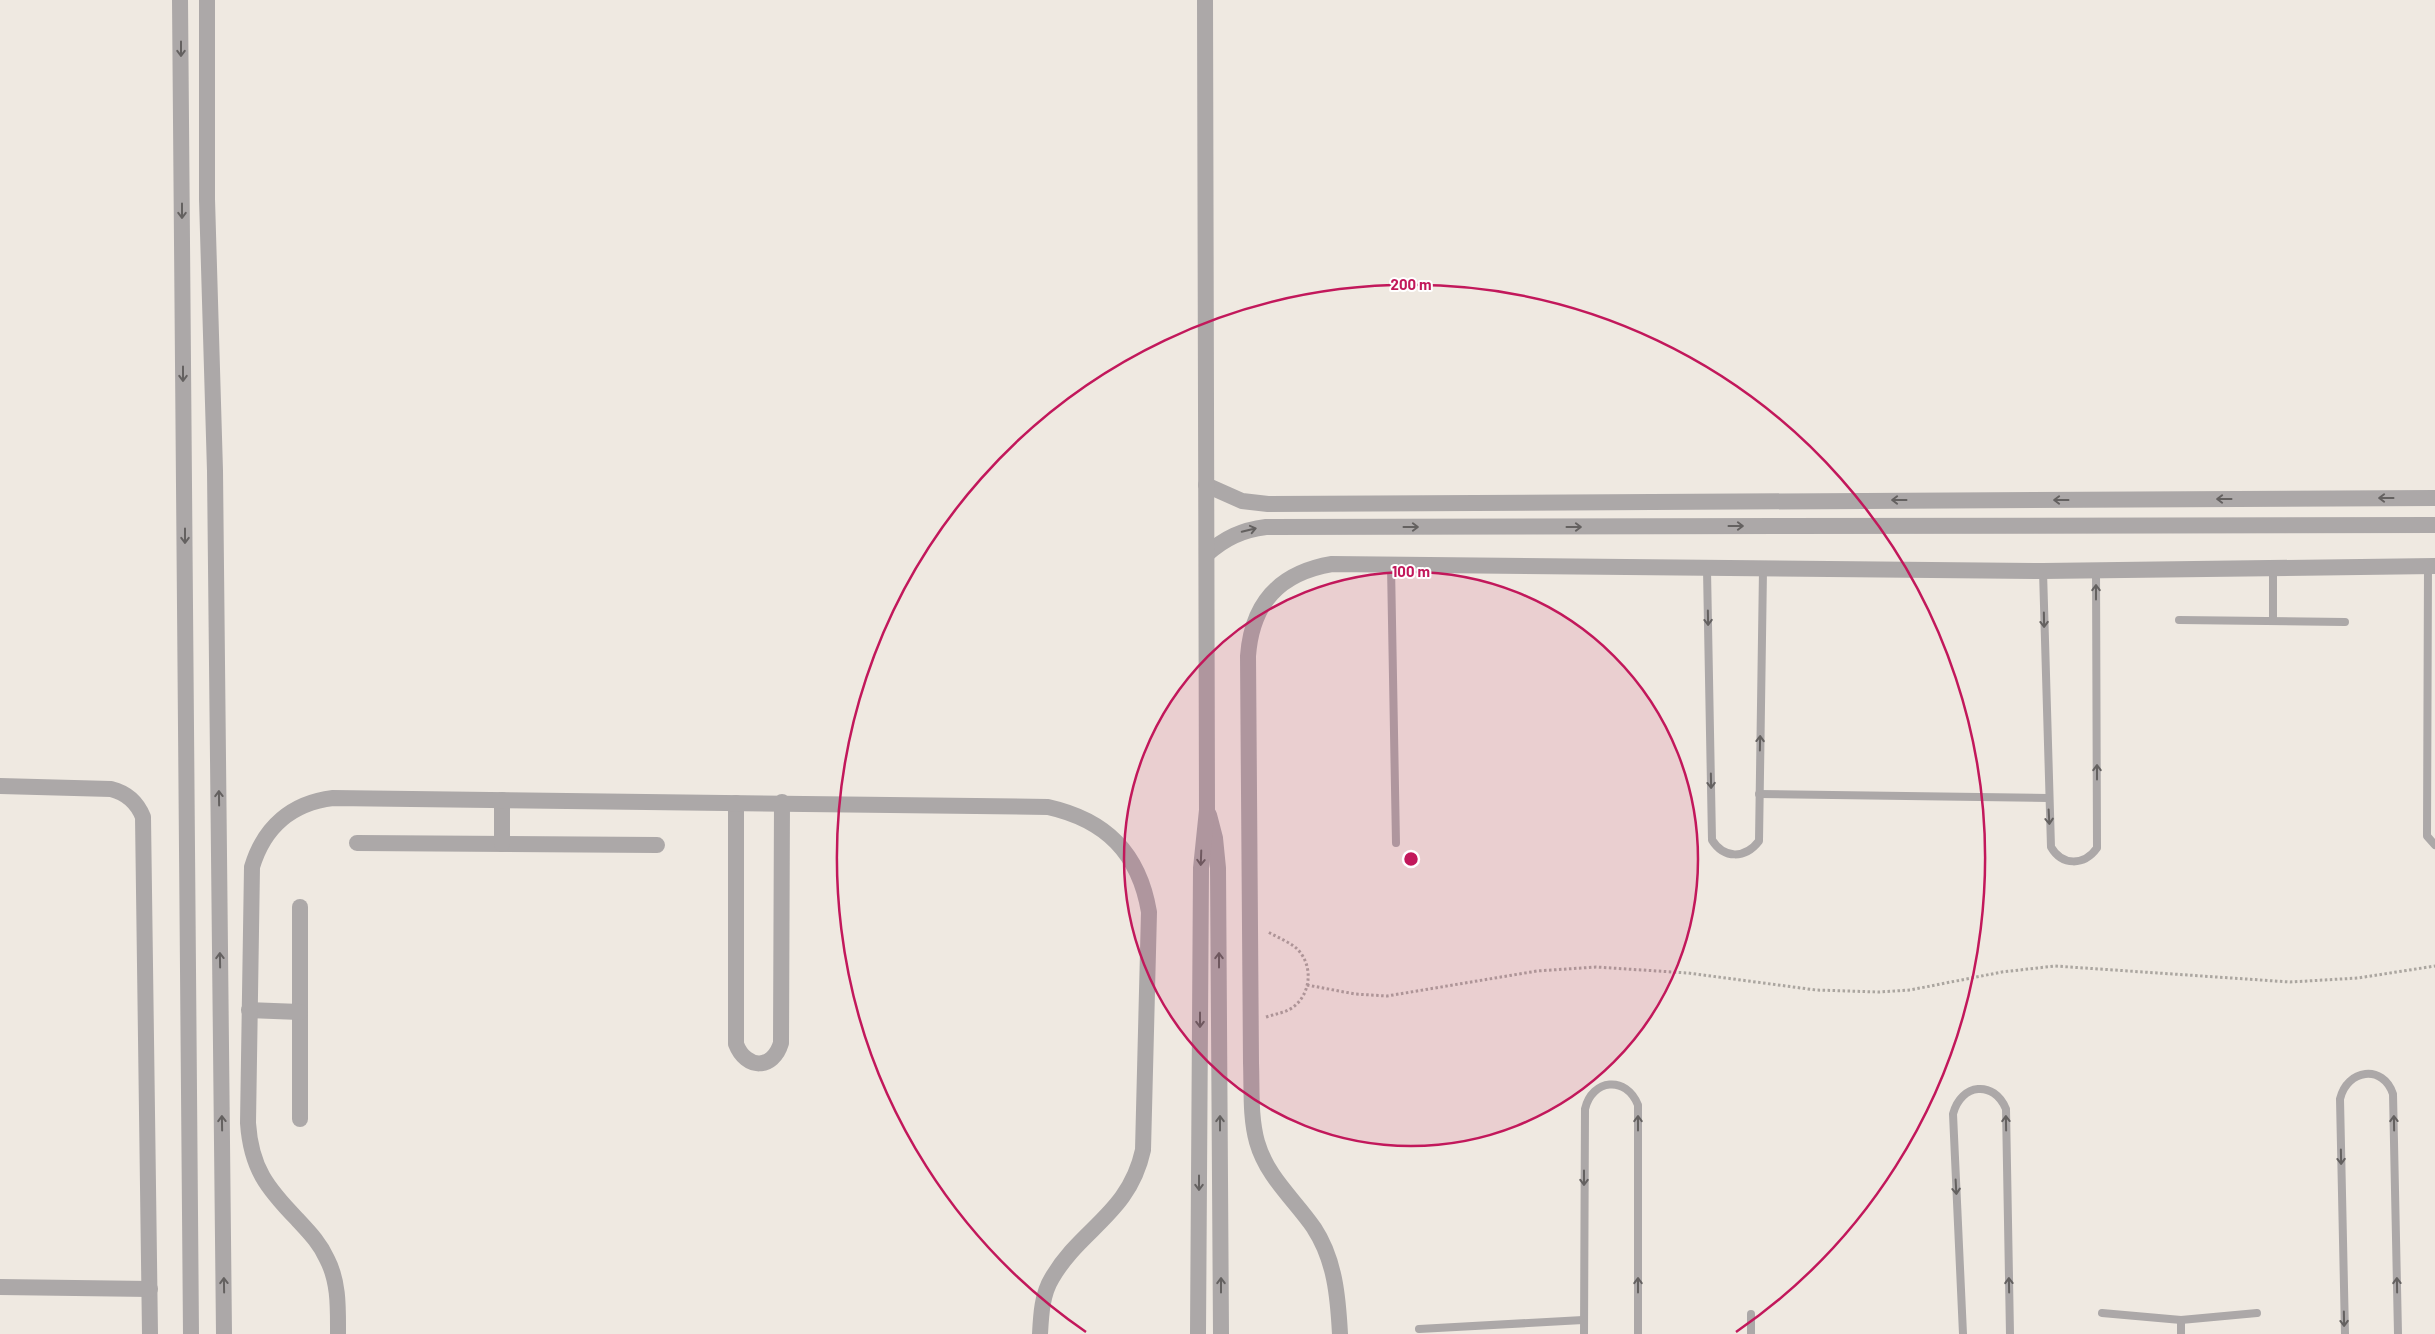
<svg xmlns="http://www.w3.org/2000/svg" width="2435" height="1334" font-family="Barlow,sans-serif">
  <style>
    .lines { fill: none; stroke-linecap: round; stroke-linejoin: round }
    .path { stroke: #aba6a0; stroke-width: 3; stroke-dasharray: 2.5 2.5; stroke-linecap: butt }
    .lane { stroke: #aca8a8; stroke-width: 8 }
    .street { stroke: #aca8a8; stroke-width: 16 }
    .oneway { stroke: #646160 }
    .ring { fill: none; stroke: #c2185b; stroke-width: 2.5 }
    .centre { fill: #c2185b; stroke: #fff; stroke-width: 2.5 }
    .ring-label { font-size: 15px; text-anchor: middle; font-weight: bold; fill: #c2185b; stroke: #fff; stroke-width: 4; stroke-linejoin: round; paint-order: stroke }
  </style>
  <rect width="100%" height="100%" fill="#efe9e1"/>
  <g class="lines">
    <g class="path">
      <polyline points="1307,985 1355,994 1387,996 1537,971 1596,967 1688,973 1816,990 1879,992 1910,990 2002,972 2055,966 2290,982 2358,978 2435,966"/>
      <path d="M 1266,1017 C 1275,1014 1284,1013 1292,1008 C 1312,994 1314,963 1295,947 C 1287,941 1277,937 1268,932"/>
    </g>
    <g class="lane">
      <polyline points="1391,566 1396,843"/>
      <polyline points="2428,567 2427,836 2435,845"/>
      <path d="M 1707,570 L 1712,840 C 1724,859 1745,859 1759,841 L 1763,570"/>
      <path d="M 2043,571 L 2051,847 C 2062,866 2084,866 2097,848 L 2096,571"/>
      <polyline points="2179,620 2345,622"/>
      <polyline points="2273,621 2273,568"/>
      <polyline points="1759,794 2048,798"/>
      <polyline points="2102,1313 2181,1320 2181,1334"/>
      <polyline points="1751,1314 1751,1334"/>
      <polyline points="2181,1320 2257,1313"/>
      <polyline points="1419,1329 1583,1320"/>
      <path d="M 1584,1334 L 1585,1109 C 1592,1079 1626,1075 1638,1105 L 1638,1334"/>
      <path d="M 1963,1334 L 1953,1114 C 1961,1083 1994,1080 2006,1109 L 2010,1334"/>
      <path d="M 2345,1334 L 2340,1099 C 2347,1069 2383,1064 2393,1094 L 2398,1334"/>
    </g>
    <g class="street">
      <polyline points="180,0 191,1334"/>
      <polyline points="207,0 207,199 215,471 224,1334"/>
      <polyline points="1206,485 1242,501 1268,504 2435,498"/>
      <path d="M 1207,554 C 1225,538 1242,530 1266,527 L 2435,525"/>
      <path d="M 0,786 L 111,789 C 127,793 137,802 143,817 L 150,1334"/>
      <path d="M 736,803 L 736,1044 C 746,1070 773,1070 781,1043 L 782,802"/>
      <polyline points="1209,815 1215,838 1218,868 1221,1334"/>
      <polyline points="357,843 657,845"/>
      <polyline points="502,844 502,800"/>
      <polyline points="300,907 300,1119"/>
      <polyline points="249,1010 300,1012"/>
      <polyline points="0,1287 150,1289"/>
      <path d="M 338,1334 C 338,1308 339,1282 327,1259 C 320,1243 309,1232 297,1219 C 267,1188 251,1168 248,1123 L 252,867 C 264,827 292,803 333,798 L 1048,807 C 1106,820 1139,853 1149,912 L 1143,1150 C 1129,1214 1081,1228 1052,1278 C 1042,1294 1041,1315 1040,1334"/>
      <polyline points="1198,1334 1201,868 1207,810 1205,0"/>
      <path d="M 1340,1334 C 1338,1297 1335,1260 1314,1228 C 1294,1199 1267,1177 1257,1142 C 1250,1117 1252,1089 1251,1063 L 1248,656 C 1252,603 1279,573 1332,564 L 2043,571 L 2435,566"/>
    </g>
  </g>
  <defs><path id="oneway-shaft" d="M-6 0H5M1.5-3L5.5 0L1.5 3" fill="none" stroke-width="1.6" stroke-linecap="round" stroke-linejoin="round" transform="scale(1.25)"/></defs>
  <g class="oneway">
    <use href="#oneway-shaft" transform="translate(181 49) rotate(90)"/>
    <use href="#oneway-shaft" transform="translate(182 211) rotate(90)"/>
    <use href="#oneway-shaft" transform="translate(183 374) rotate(90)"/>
    <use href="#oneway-shaft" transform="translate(2386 498) rotate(180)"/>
    <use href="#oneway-shaft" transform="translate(2224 499) rotate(180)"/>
    <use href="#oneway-shaft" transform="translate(1899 500) rotate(180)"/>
    <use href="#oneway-shaft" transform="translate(2061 500) rotate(180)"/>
    <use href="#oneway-shaft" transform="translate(1736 526)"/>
    <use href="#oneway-shaft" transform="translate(1411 527)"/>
    <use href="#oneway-shaft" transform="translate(1574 527)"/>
    <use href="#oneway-shaft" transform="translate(1249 530) rotate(-14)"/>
    <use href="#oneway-shaft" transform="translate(185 536) rotate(90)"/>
    <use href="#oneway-shaft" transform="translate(2096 592) rotate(-90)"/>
    <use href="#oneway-shaft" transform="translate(1708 618) rotate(89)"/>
    <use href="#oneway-shaft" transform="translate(2044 620) rotate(89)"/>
    <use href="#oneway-shaft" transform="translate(1760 743) rotate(-89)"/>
    <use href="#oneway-shaft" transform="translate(2097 772) rotate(-90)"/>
    <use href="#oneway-shaft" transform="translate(1711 781) rotate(89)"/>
    <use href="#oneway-shaft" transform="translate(219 798) rotate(-91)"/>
    <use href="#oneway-shaft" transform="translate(2049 817) rotate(87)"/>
    <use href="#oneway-shaft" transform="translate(1201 858) rotate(92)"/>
    <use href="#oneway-shaft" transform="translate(220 960) rotate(-91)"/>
    <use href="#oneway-shaft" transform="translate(1219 960) rotate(-90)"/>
    <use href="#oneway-shaft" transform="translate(1200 1020) rotate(90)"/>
    <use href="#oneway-shaft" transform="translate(222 1123) rotate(-91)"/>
    <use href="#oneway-shaft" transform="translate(1220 1123) rotate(-90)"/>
    <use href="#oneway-shaft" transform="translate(1638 1123) rotate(-90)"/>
    <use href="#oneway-shaft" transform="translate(2006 1123) rotate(-91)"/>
    <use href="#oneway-shaft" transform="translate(2394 1123) rotate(-91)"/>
    <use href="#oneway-shaft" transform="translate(2341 1157) rotate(89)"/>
    <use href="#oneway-shaft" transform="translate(1584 1178) rotate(90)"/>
    <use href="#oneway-shaft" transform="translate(1199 1183) rotate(90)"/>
    <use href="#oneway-shaft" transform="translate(1956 1187) rotate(87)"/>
    <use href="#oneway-shaft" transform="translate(224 1285) rotate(-91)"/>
    <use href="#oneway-shaft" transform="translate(1221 1285) rotate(-90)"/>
    <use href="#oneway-shaft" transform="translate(1638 1285) rotate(-90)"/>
    <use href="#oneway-shaft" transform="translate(2009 1285) rotate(-91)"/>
    <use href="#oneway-shaft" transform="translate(2397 1285) rotate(-91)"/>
    <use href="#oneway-shaft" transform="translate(2344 1319) rotate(89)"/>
  </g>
  <circle cx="1411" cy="859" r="287" fill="#c2185b" fill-opacity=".12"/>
  <g class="ring">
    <circle cx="1411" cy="859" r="287"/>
    <path d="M1086 1332A574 574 0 1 1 1736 1332"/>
  </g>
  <circle cx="1411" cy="859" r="8" class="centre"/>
  <g class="ring-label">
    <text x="1411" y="290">200 m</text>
    <text x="1411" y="577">100 m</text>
  </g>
</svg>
